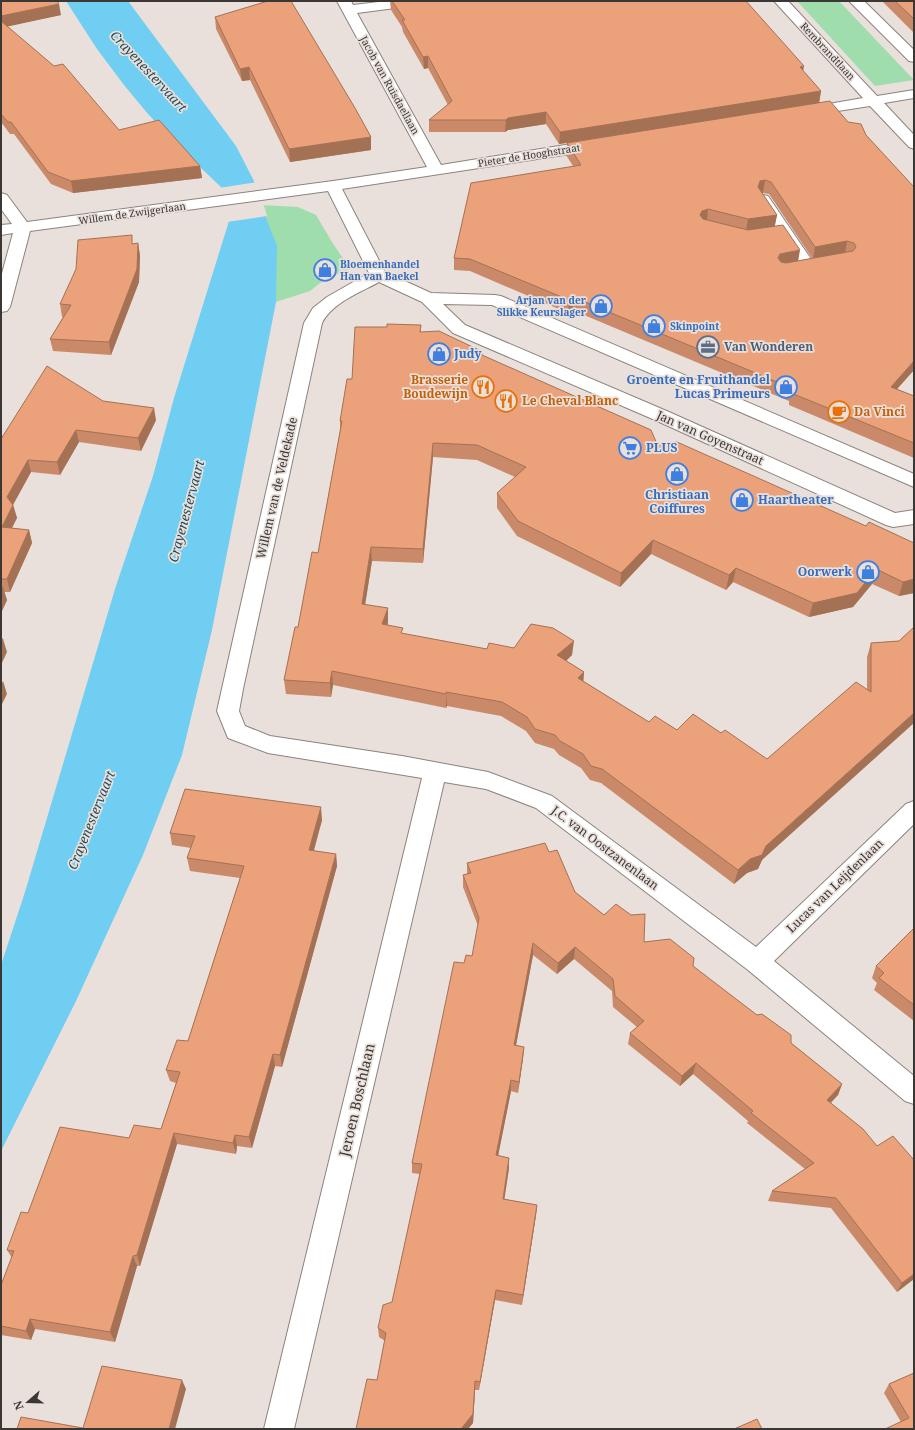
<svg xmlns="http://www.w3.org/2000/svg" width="915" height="1430" font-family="'Noto Serif',serif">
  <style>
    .green { fill: #a0ddac }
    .water { fill: #70cef3 }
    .pier { fill: #e9e0db }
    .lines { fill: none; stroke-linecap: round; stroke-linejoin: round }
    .service-casing { stroke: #8b837e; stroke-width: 2 }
    .minor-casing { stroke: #8b837e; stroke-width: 2 }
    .service { fill: #fff; fill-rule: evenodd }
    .minor { fill: #fff; fill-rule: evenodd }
    .wall { fill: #ca8a69; fill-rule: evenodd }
    .shaded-wall { fill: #a47155 }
    .building { fill: #eba17a; stroke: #a47155; fill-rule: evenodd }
    .labels { text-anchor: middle; stroke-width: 3.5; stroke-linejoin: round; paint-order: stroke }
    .far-street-label { font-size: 10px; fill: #3b3735; stroke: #e9e0db }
    .far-shop-label { font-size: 10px; font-weight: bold; fill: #366cbe; stroke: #e9e0db; text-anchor: start }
    .service-label { font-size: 12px; font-weight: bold; fill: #4e5e75; stroke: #e9e0db; text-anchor: start }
    .shop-label { font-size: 12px; font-weight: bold; fill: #366cbe; stroke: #e9e0db; text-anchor: start }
    .food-label { font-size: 12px; font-weight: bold; fill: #c56008; stroke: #e9e0db; text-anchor: start }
    .street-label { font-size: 12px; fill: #3b3735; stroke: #e9e0db }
    .water-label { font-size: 13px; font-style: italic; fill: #224b5b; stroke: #e9e0db }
    .near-street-label { font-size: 14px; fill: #3b3735; stroke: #e9e0db }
  </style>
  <rect width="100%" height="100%" fill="#e9e0db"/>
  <g class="green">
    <polygon points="797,1 839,1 914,80 875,86"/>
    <polygon points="261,205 298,207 316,215 332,242 350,269 325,279 310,291 276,302 276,246"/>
  </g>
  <polygon class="water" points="66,1 128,1 236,146 256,185 261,205 277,246 276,302 212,630 182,755 143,855 76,1001 1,1151 1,965 25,892 115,589 153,476 174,398 229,221 223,189 179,147 148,114 124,85 97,49"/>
  <polygon class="pier" points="257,182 267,216 227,222 221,190 219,188"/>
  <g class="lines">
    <g class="service-casing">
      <polygon id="service" points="763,195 768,196 815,265 813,268 803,268 757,199 758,196"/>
    </g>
    <g class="minor-casing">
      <g id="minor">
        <path d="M 337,1 L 351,1 L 353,5 L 387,1 L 425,1 L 423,4 L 418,5 L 357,13 L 441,165 L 596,140 L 601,142 L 604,145 L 601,148 L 596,150 L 342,189 L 385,272 L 431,293 L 495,295 L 501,296 L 914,474 L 914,487 L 492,305 L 443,304 L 465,325 L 669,412 L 895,513 L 914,510 L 914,524 L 893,527 L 886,525 L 655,420 L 453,333 L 422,302 L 379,282 C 359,293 332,303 322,323 L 243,689 L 239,711 L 245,726 L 270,736 L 402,756 L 488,772 L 552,796 L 756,947 L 906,804 L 914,801 L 914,824 L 774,961 L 914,1076 L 914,1104 L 905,1101 L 748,970 L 536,808 L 486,789 L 444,782 L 294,1429 L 264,1429 L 422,778 L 268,753 L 228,738 L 217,711 L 304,323 L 313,308 L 327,297 L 369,273 L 328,191 L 30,231 L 10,307 L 7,311 L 1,312 L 1,277 L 13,233 L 1,235 L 1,225 L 12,224 L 1,209 L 1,193 L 7,195 L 27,222 L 333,181 L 427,167 Z"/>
        <polygon points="774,1 788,1 877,96 914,90 914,98 884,103 914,135 914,149 909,147 870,106 805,116 800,115 798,112 800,109 863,98"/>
        <polygon points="849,1 864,1 914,50 914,62 909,61"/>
      </g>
    </g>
    <use href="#service" class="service"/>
    <use href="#minor" class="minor"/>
  </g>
  <g class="wall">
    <polygon points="1,1 61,15 7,26 119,130 200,166 202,178 73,193 51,184 14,134 10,134 1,122"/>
    <path d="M 390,1 L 803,71 L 821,91 L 819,103 L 914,370 L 897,389 L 914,396 L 914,458 L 789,405 L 789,401 L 572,310 L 568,313 L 470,271 L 454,270 L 454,258 L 573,166 L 566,155 L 567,143 L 559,144 L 546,124 L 508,130 L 505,132 L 429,132 L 429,120 L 448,105 L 428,68 L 424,69 L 403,32 L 402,27 L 391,10 ZM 762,193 L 763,193 L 769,194 L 812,258 L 798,261 L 775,226 L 777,215 Z"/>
    <polygon points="882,1 914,1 914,33"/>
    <polygon points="215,17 371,150 290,162 250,80 242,81 216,29"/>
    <polygon points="138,243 140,256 139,282 111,355 53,351 50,339 63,317 62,317 60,304 133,244"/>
    <polygon points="421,325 421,332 482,355 657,444 866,526 914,593 899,596 872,584 853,607 809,617 733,582 726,590 651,554 620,587 517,536 497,508 497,493 515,477 477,460 433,457 423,563 372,561 365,604 388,622 388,625 403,634 487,649 514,648 572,655 566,661 584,672 583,681 649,722 677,730 721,733 767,759 867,689 867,657 871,643 899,641 914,627 762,860 758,869 747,873 734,884 601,783 590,780 581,768 559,755 554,749 535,743 526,731 501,716 447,706 446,708 333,685 331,697 286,694 284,680 318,553 340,431 340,421 352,379 387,327"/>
    <polygon points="103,401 156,420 141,451 79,442 60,475 31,472 13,505 17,518 11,528 29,530 32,543 10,592 4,592 7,600 1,613 1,439"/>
    <polygon points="322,820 314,851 336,854 337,866 282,1067 275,1066 252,1148 237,1146 236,1154 177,1144 140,1266 137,1266 115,1342 35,1329 31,1340 1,1335 1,1285 12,1258 7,1250 28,1213 129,1138 161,1129 176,1083 170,1081 166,1070 188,1041 240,878 190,871 187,858 191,848 172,845 170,833"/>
    <polygon points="549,852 575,892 604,915 644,942 693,966 791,1043 842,1084 838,1095 831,1103 877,1146 914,1160 914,1279 897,1292 831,1208 768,1201 772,1191 805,1169 747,1123 748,1121 693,1074 680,1086 628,1044 630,1033 637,1027 613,1007 612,991 574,959 557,974 533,955 516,1045 524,1047 523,1058 518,1093 511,1091 498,1156 509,1168 504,1199 537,1205 536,1215 522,1305 495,1300 479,1390 475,1390 473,1423 468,1429 356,1429 377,1380 385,1341 379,1337 378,1328 392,1302 420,1174 412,1173 412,1163 464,963 472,956 478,926 463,887 463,875 467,874 467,863"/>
    <polygon points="914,928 914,1021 874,990 877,983 872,978 876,966"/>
    <polygon points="914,1373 914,1429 901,1422 884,1393 889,1384"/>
  </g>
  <g class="shaded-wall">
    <polygon points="59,4 61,15 1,28 1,16"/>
    <polygon points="428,56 428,68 424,69 423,57"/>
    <polygon points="804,66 802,78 800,67"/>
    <polygon points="249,67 250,80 242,81 240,69"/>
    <polygon points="821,91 819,103 559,144 560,132"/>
    <polygon points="546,112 546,124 508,130 505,132 506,120 508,118"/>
    <polygon points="371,137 371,150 290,162 289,149"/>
    <polygon points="200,166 202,178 73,193 71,181"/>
    <polygon points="765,180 763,193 758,194 758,187 760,181"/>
    <polygon points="708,209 707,222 701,223 700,215 702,211"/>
    <polygon points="777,215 774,228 746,231 748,219"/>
    <polygon points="847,241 845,254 813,259 815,247"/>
    <polygon points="138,243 140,256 139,282 111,355 109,342"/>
    <polygon points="800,250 798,262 778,266 778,258 780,254"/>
    <polygon points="573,297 572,310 568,313 569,300"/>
    <polygon points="914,361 914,370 888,399 891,387"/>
    <polygon points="154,408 156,420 141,451 138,438"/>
    <polygon points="76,430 79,442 60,475 57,462"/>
    <polygon points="433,443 433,457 423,563 423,549"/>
    <polygon points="28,460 31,472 10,510 7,497"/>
    <polygon points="13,505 17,518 6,540 2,527"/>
    <polygon points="29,530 32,543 10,592 7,579"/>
    <polygon points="653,540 651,554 620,587 621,573"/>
    <polygon points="371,547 372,561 363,618 362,604"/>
    <polygon points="736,568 733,582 726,590 729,575"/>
    <polygon points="876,569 872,584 853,607 809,617 813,603"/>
    <polygon points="914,579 914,593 899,596 903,582"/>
    <polygon points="3,587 7,600 1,613 1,592"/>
    <polygon points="388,608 388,622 383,638 382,624"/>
    <polygon points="3,639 7,652 1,665 1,644"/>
    <polygon points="574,641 572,655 556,670 557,655"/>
    <polygon points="332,671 333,685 331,697 330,683"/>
    <polygon points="584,672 583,686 578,678"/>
    <polygon points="3,681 7,694 1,706 1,685"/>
    <polygon points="446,692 447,706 446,708"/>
    <polygon points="914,713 914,723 762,860 758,869 747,873 734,884 738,870 766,846"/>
    <polygon points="321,807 322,820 310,863 309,850"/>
    <polygon points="336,854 337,866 282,1067 280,1055"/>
    <polygon points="533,943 533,955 514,1056 514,1045"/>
    <polygon points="575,947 574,959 557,974 558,963"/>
    <polygon points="524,1047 523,1058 518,1093 519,1082"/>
    <polygon points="273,1054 275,1066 252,1148 249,1137"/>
    <polygon points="696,1063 693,1074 680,1086 682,1076"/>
    <polygon points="511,1080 511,1091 496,1166 496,1155"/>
    <polygon points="842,1084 838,1095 823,1110 827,1100"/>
    <polygon points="174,1133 177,1144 140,1266 137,1255"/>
    <polygon points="235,1135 237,1146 236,1154 233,1143"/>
    <polygon points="509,1158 509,1168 503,1209 503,1199"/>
    <polygon points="537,1205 536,1215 522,1305 523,1295"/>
    <polygon points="133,1256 137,1266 115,1342 110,1332"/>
    <polygon points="914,1274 914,1279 897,1292 902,1283"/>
    <polygon points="496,1290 495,1300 479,1390 480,1382"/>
    <polygon points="30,1319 35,1329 31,1340 26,1331"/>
    <polygon points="182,1380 186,1389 175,1429 169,1429"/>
    <polygon points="475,1390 473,1423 468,1429 461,1429"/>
  </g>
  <g class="building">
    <polygon points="1,1 57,1 59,4 1,16"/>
    <polygon points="268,1 291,1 355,108 371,137 289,149 249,67 240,69 215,17"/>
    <polygon points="392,1 746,1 804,66 800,67 821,91 560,132 546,112 508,118 506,120 429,120 452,101 428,56 423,57 402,20 405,20"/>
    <polygon points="895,1 914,1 914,19"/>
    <polygon points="1,21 54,66 63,64 119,130 159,120 200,166 71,181 48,172 11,122 8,122 1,114"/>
    <path d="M 830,101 L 848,122 L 861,124 L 866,135 L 914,187 L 914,361 L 891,387 L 914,396 L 914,443 L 791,393 L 794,389 L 573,297 L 569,300 L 470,259 L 454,258 L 471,183 L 581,165 L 567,143 ZM 765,180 L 771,182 L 815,247 L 847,241 L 854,243 L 856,247 L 853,251 L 786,263 L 781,262 L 778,258 L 780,254 L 800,250 L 783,225 L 748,230 L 703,219 L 700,215 L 702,211 L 708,209 L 748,219 L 777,215 L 758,187 L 760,181 Z"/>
    <polygon points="132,235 132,244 138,243 137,269 109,342 50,339 71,305 60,304 76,269 78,240"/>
    <polygon points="387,324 421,325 420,332 439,331 481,351 482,355 651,430 657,444 677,442 866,526 869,522 914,543 914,579 903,582 876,569 857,593 813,603 736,568 729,575 653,540 621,573 518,521 497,493 526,467 477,445 433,443 423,549 371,547 362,604 388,608 382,624 403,628 401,633 487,649 489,643 514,648 531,624 553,628 574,641 557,655 584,672 578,678 649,722 655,716 677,730 693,714 721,733 725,730 767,759 856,682 871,692 871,643 899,641 914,627 914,713 766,846 762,855 750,859 738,870 602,769 591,766 583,754 560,741 555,735 535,729 527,717 502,702 446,692 446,694 332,671 330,683 284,680 295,627 298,627 312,552 318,553 342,421 340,421 347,379 352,379 355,327 387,327"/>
    <polygon points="47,366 103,401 154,408 138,438 76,430 57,462 28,460 7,497 13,505 2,527 29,530 7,579 1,579 1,439"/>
    <polygon points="1,586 3,587 1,592"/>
    <polygon points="1,639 3,639 1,644"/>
    <polygon points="185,789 321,807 309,850 336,854 280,1055 273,1054 249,1137 235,1135 233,1143 174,1133 137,1255 133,1256 110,1332 30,1319 26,1331 1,1326 1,1285 14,1251 7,1250 21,1212 28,1213 60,1127 129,1138 134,1125 161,1129 180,1072 166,1070 177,1040 188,1041 244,866 187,858 195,836 170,833"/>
    <polygon points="545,843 549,852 557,850 575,892 604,915 616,904 631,915 645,914 644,942 670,939 694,958 693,966 757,1015 762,1014 791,1035 791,1043 842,1084 827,1100 863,1129 877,1146 893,1136 914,1160 914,1274 902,1283 836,1198 772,1191 814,1163 751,1113 753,1111 696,1063 682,1076 630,1033 644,1021 615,996 613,979 575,947 558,963 533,943 514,1045 524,1047 519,1082 511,1080 496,1155 509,1158 503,1199 537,1205 523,1295 496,1290 480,1382 475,1381 473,1414 461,1429 356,1429 367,1379 377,1380 386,1333 378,1328 383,1305 392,1302 422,1164 412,1163 454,962 464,963 466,955 472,956 479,918 463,875 471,873 467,863"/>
    <polygon points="914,928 914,1005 879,978 884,973 876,966"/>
    <polygon points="102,1366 182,1380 169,1429 17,1429 21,1417 83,1428"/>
    <polygon points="914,1373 914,1429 885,1429 909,1418 889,1384"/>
    <polygon points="757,1419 762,1429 734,1429"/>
  </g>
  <defs>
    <g id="shop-ring" transform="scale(1.15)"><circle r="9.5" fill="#e9e0db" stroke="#3f7fe0" stroke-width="1.5"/><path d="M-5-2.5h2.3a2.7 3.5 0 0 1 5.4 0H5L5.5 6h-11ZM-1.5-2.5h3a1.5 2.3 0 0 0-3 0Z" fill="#3f7fe0"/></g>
    <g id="office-ring" transform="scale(1.15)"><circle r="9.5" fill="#e9e0db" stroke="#5c6f8a" stroke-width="1.5"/><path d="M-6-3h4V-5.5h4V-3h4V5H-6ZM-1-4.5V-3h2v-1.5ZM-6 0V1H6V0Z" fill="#5c6f8a"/></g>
    <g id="restaurant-ring" transform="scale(1.15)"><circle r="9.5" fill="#e9e0db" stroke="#e8710a" stroke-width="1.5"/><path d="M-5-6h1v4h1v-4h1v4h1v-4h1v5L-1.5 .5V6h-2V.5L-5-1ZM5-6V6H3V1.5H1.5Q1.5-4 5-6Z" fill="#e8710a"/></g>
    <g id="cafe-ring" transform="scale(1.15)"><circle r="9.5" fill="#e9e0db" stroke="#e8710a" stroke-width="1.5"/><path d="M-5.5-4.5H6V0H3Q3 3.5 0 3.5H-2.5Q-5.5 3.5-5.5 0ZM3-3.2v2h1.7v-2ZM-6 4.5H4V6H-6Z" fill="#e8710a"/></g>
    <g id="supermarket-ring" transform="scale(1.15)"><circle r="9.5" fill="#e9e0db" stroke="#3f7fe0" stroke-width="1.5"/><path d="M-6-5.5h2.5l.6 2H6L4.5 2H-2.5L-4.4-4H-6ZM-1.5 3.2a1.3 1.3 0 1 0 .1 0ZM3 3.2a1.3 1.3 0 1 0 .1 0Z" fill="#3f7fe0"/></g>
  </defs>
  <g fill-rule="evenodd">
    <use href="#shop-ring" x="325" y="270"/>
    <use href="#shop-ring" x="601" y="306"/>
    <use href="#shop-ring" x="654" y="326"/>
    <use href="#office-ring" x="708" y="347"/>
    <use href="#shop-ring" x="439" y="354"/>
    <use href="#restaurant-ring" x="483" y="387"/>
    <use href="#shop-ring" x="786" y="387"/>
    <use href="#restaurant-ring" x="506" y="401"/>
    <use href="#cafe-ring" x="839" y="412"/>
    <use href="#supermarket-ring" x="630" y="448"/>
    <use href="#shop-ring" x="677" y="474"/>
    <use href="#shop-ring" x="742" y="500"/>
    <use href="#shop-ring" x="868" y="572"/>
  </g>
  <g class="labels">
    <g class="far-street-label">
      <text transform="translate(828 51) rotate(47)" y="4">Rembrandtlaan</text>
      <text transform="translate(390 85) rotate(61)" y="4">Jacob van Ruisdaellaan</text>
      <text transform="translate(529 155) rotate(-9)" y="4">Pieter de Hooghstraat</text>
      <text transform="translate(132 213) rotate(-8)" y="4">Willem de Zwijgerlaan</text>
    </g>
    <g class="far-shop-label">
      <text x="340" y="268">Bloemenhandel<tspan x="340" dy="12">Han van Baekel</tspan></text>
      <text x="586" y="304" text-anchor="end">Arjan van der<tspan x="586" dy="12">Slikke Keurslager</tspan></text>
      <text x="670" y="330">Skinpoint</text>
    </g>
    <g class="service-label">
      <text x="724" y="351">Van Wonderen</text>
    </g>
    <g class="shop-label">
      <text x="454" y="358">Judy</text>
      <text x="770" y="384" text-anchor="end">Groente en Fruithandel<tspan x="770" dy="14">Lucas Primeurs</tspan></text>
      <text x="646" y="452">PLUS</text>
      <text x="677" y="499" text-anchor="middle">Christiaan<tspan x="677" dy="14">Coiffures</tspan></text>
      <text x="758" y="504">Haartheater</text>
      <text x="852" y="576" text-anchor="end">Oorwerk</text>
    </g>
    <g class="food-label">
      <text x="468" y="384" text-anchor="end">Brasserie<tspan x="468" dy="14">Boudewijn</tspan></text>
      <text x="522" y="405">Le Cheval Blanc</text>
      <text x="854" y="416">Da Vinci</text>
    </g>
    <g class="street-label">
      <text transform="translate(710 438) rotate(24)" y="4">Jan van Goyenstraat</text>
      <text transform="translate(277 488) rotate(-77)" y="4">Willem van de Veldekade</text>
      <text transform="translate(605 848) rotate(37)" y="4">J.C. van Oostzanenlaan</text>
      <text transform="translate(835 886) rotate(-44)" y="4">Lucas van Leijdenlaan</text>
    </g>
    <g class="water-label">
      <text transform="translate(149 71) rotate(47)" y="5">Crayenestervaart</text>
      <text transform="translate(186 511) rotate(-75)" y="5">Crayenestervaart</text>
      <text transform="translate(91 820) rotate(-68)" y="5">Crayenestervaart</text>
    </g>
    <g class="near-street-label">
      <text transform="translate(357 1100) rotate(-77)" y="5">Jeroen Boschlaan</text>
    </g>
  </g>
  <rect width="915" height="1430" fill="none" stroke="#3b3735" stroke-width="4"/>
  <g transform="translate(28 1402) rotate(250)" stroke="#e9e0db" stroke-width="3" paint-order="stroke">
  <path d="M0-3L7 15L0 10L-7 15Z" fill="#3b3735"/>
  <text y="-6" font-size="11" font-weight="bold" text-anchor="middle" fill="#3b3735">N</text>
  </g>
</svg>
